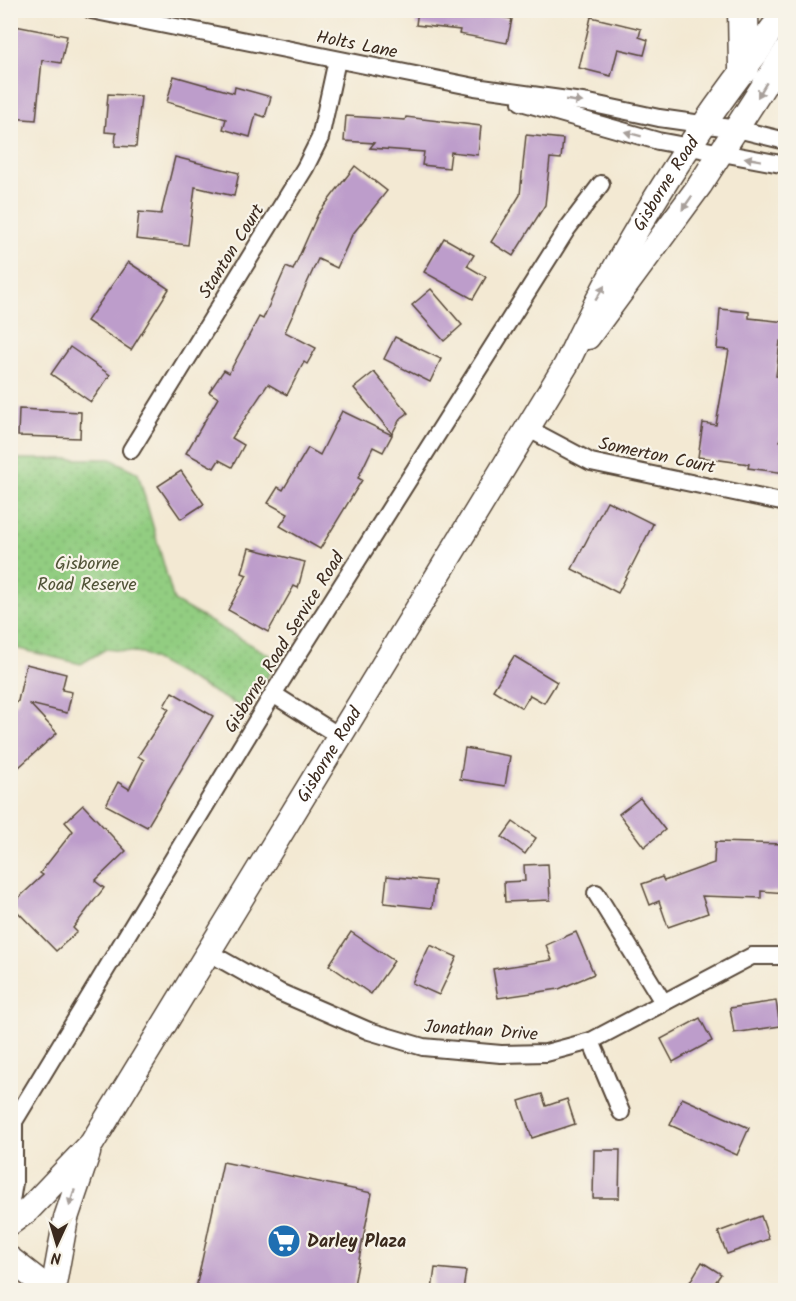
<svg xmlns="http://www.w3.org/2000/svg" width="796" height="1301" font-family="Kalam,sans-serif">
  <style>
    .park { fill: url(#park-dots); stroke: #667c50; stroke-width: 1.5 }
    .building { fill: #bd9dcb }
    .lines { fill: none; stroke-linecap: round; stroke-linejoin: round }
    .street-casing { stroke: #574739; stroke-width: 20 }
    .secondary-casing { stroke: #574739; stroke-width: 27 }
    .highway-casing { stroke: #574739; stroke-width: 33 }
    .street { stroke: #fff; stroke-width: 16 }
    .secondary { stroke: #fff; stroke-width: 24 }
    .highway { stroke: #fff; stroke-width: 30 }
    .oneway { fill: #a79f9a }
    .labels { text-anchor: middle; stroke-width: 4.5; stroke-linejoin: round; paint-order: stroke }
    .street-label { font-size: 18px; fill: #3b2a1e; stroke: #f7f3e8 }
    .park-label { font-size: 18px; fill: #515337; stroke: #f7f3e8 }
    .poi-label { font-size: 18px; font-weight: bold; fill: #3b2a1e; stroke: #f7f3e8; text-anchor: start }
  </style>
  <defs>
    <pattern id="park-dots" width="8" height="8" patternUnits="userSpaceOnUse" patternTransform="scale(1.5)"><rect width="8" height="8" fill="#92cd81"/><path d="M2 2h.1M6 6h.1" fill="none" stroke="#7fb06f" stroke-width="1.8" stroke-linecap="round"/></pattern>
  </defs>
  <rect width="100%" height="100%" fill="#f7f3e8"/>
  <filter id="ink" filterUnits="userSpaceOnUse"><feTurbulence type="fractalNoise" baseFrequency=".0167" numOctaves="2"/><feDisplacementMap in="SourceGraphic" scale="12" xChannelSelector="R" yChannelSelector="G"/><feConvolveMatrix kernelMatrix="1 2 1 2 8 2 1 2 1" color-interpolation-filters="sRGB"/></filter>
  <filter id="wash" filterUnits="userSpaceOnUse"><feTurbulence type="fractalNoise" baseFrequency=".008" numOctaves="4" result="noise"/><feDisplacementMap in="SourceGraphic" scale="24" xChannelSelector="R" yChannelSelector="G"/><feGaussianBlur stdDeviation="1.35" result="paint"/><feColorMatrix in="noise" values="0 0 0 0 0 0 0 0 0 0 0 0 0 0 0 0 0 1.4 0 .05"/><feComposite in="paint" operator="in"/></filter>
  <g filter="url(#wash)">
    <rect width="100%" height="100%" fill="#f3e9d3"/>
    <polygon class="park" points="11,459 111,459 138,473 174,601 278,660 246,710 142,653 106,649 81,664 11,647"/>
    <g id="blocks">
      <g class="building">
        <polygon points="418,10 465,10 512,19 507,43 459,34 460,30 416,25"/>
        <polygon points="591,17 641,29 639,37 648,40 644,55 618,49 611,76 579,68"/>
        <polygon points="10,25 67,36 61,63 42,60 36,120 10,118"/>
        <polygon points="174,76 234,93 235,87 271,97 265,117 256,114 250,137 223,129 226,119 167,102"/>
        <polygon points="108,94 141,96 136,147 115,146 116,133 105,132"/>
        <polygon points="346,116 405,120 406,117 481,126 478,155 451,152 449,168 422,165 424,152 370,148 374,143 344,141"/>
        <polygon points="526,135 563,139 561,159 550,158 545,205 513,256 491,242 520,195"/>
        <polygon points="175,157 239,173 234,196 195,187 188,245 136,239 139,212 161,214"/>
        <polygon points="355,166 387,191 352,235 337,268 318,259 285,332 316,348 307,364 304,362 287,395 268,384 232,438 244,445 232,467 219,460 214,468 186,453 218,398 209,392 224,370 229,373 259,317 263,319 286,267 293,270 318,214"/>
        <polygon points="444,238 474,255 467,266 486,277 473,299 424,272"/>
        <polygon points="128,262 169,289 131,350 87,321"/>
        <polygon points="431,289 462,325 444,341 412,305"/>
        <polygon points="720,309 749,312 749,318 786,322 786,342 780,341 776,376 786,377 786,406 780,441 786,442 786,473 748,468 749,464 698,457 703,423 716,425 729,350 717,349"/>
        <polygon points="395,337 441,359 430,382 384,359"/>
        <polygon points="70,347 110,375 91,402 51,374"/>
        <polygon points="374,372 408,413 400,419 392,434 354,388"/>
        <polygon points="19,409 81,412 80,438 18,436"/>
        <polygon points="342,411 392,435 383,452 373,447 358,478 362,480 320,549 280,526 288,514 268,503 278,487 283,490 308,448 320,455"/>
        <polygon points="181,471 204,504 181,519 158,486"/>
        <polygon points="607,501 653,524 618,593 572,569"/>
        <polygon points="249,548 305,562 298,588 294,586 268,632 228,610 247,575 242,573"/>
        <polygon points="514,656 557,682 544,703 530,695 522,708 493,690"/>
        <polygon points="26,664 66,674 62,690 72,692 67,713 30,704 57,733 10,775 10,708 18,701"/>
        <polygon points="172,692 213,716 147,827 106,805 118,782 129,789 144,760 138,756 169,709 164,706"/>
        <polygon points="465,748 510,756 505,786 460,779"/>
        <polygon points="640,798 665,830 644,847 619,814"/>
        <polygon points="83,805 126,851 95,881 104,888 73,928 77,932 56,951 11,905 43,875 40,873 73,831 65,822"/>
        <polygon points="513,822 536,838 525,854 502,837"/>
        <polygon points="715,842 786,844 786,893 761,891 761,898 702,896 708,913 668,927 659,901 650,905 642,884 662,877 664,881 714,863"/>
        <polygon points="548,864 550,900 505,902 504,882 525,881 524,865"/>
        <polygon points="387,876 435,881 432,908 384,903"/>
        <polygon points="351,932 394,961 371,994 329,965"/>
        <polygon points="576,932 594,974 559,989 498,998 493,969 552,960 546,945"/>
        <polygon points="430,945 457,957 439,995 412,983"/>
        <polygon points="776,1001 780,1026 734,1033 730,1008"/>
        <polygon points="700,1018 712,1041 673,1062 661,1039"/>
        <polygon points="542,1094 546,1106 567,1099 575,1124 532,1138 519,1101"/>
        <polygon points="682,1098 749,1128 737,1155 670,1125"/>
        <polygon points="594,1150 620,1150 619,1198 593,1198"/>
        <polygon points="223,1162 372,1193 353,1290 196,1288"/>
        <polygon points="761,1216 769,1239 727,1254 718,1232"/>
        <polygon points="702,1262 721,1274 710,1290 685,1290"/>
        <polygon points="435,1268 466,1271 463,1290 432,1290"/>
      </g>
    </g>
  </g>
  <g filter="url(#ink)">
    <use href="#blocks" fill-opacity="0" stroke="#574739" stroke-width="1.5"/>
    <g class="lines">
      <g class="street-casing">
        <g id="street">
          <polyline points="91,10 475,87 589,103 659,118 737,129 786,141"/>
          <polyline points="521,102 658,141 786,165"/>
          <polyline points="527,428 591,462 786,503"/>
          <polyline points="131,450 305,168 320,138 337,60"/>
          <polyline points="273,694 339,736"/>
          <polyline points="596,893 663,1002"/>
          <polyline points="208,952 279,992 369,1031 423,1047 501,1054 546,1053 591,1041 752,956 786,956"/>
          <polyline points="591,1041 621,1112"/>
          <polyline points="10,1128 273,694 567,229 601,184"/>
          <polyline points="10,1208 14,1182 14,1122"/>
        </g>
      </g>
      <g class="secondary-casing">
        <g id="secondary">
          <polyline points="588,337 700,185 786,51"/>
          <path id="s1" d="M 10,1223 L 28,1210 L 92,1143 L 566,365 C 616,257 682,149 755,55 C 766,41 770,25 786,17"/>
          <polyline points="10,1259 37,1280 44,1290"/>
          <polyline points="53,1290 66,1218 88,1153"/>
        </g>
      </g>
      <g class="highway-casing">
        <polyline id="highway" points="743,10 744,68"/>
      </g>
      <use href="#street" class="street"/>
      <use href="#secondary" class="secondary"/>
      <use href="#highway" class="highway"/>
    </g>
    <defs><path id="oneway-solid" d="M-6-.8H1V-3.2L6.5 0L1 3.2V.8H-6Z" transform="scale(1.5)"/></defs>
    <g class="oneway">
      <use href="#oneway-solid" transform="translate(762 90) rotate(121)"/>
      <use href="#oneway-solid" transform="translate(574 101) rotate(8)"/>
      <use href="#oneway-solid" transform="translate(633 134) rotate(-165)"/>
      <use href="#oneway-solid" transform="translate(753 159) rotate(-170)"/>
      <use href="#oneway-solid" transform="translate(687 203) rotate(125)"/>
      <use href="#oneway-solid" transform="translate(600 293) rotate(-59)"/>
      <use href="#oneway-solid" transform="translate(72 1198) rotate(108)"/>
    </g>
  </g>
  <defs>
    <g id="supermarket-disc" transform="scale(1.725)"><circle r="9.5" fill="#1f6fb2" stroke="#f7f3e8"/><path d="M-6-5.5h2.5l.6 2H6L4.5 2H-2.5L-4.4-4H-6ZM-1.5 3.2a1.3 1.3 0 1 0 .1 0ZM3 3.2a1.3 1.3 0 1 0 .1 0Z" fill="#fff"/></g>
  </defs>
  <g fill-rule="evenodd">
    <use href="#supermarket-disc" x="284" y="1241"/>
  </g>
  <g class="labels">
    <g class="street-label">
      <text transform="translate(357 44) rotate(11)" y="6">Holts Lane</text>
      <text dy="6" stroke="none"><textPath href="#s1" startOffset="1233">Gisborne Road</textPath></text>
      <text transform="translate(231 251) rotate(-58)" y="6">Stanton Court</text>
      <text transform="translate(657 455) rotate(12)" y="6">Somerton Court</text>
      <text transform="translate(284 642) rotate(-58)" y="6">Gisborne Road Service Road</text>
      <text dy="6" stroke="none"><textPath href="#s1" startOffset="570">Gisborne Road</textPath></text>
      <text transform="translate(481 1030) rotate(4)" y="6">Jonathan Drive</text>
    </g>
    <g class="park-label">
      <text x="87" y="569">Gisborne<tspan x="87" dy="21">Road Reserve</tspan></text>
    </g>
    <g class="poi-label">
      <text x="307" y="1247">Darley Plaza</text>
    </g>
  </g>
  <rect width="796" height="1301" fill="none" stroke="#f7f3e8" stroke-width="36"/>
  <g transform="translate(57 1244) rotate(184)" stroke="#f7f3e8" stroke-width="4.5" paint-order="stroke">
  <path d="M0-4.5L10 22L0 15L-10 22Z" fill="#3b2a1e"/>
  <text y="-9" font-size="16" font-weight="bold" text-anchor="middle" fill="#3b2a1e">N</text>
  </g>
</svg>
